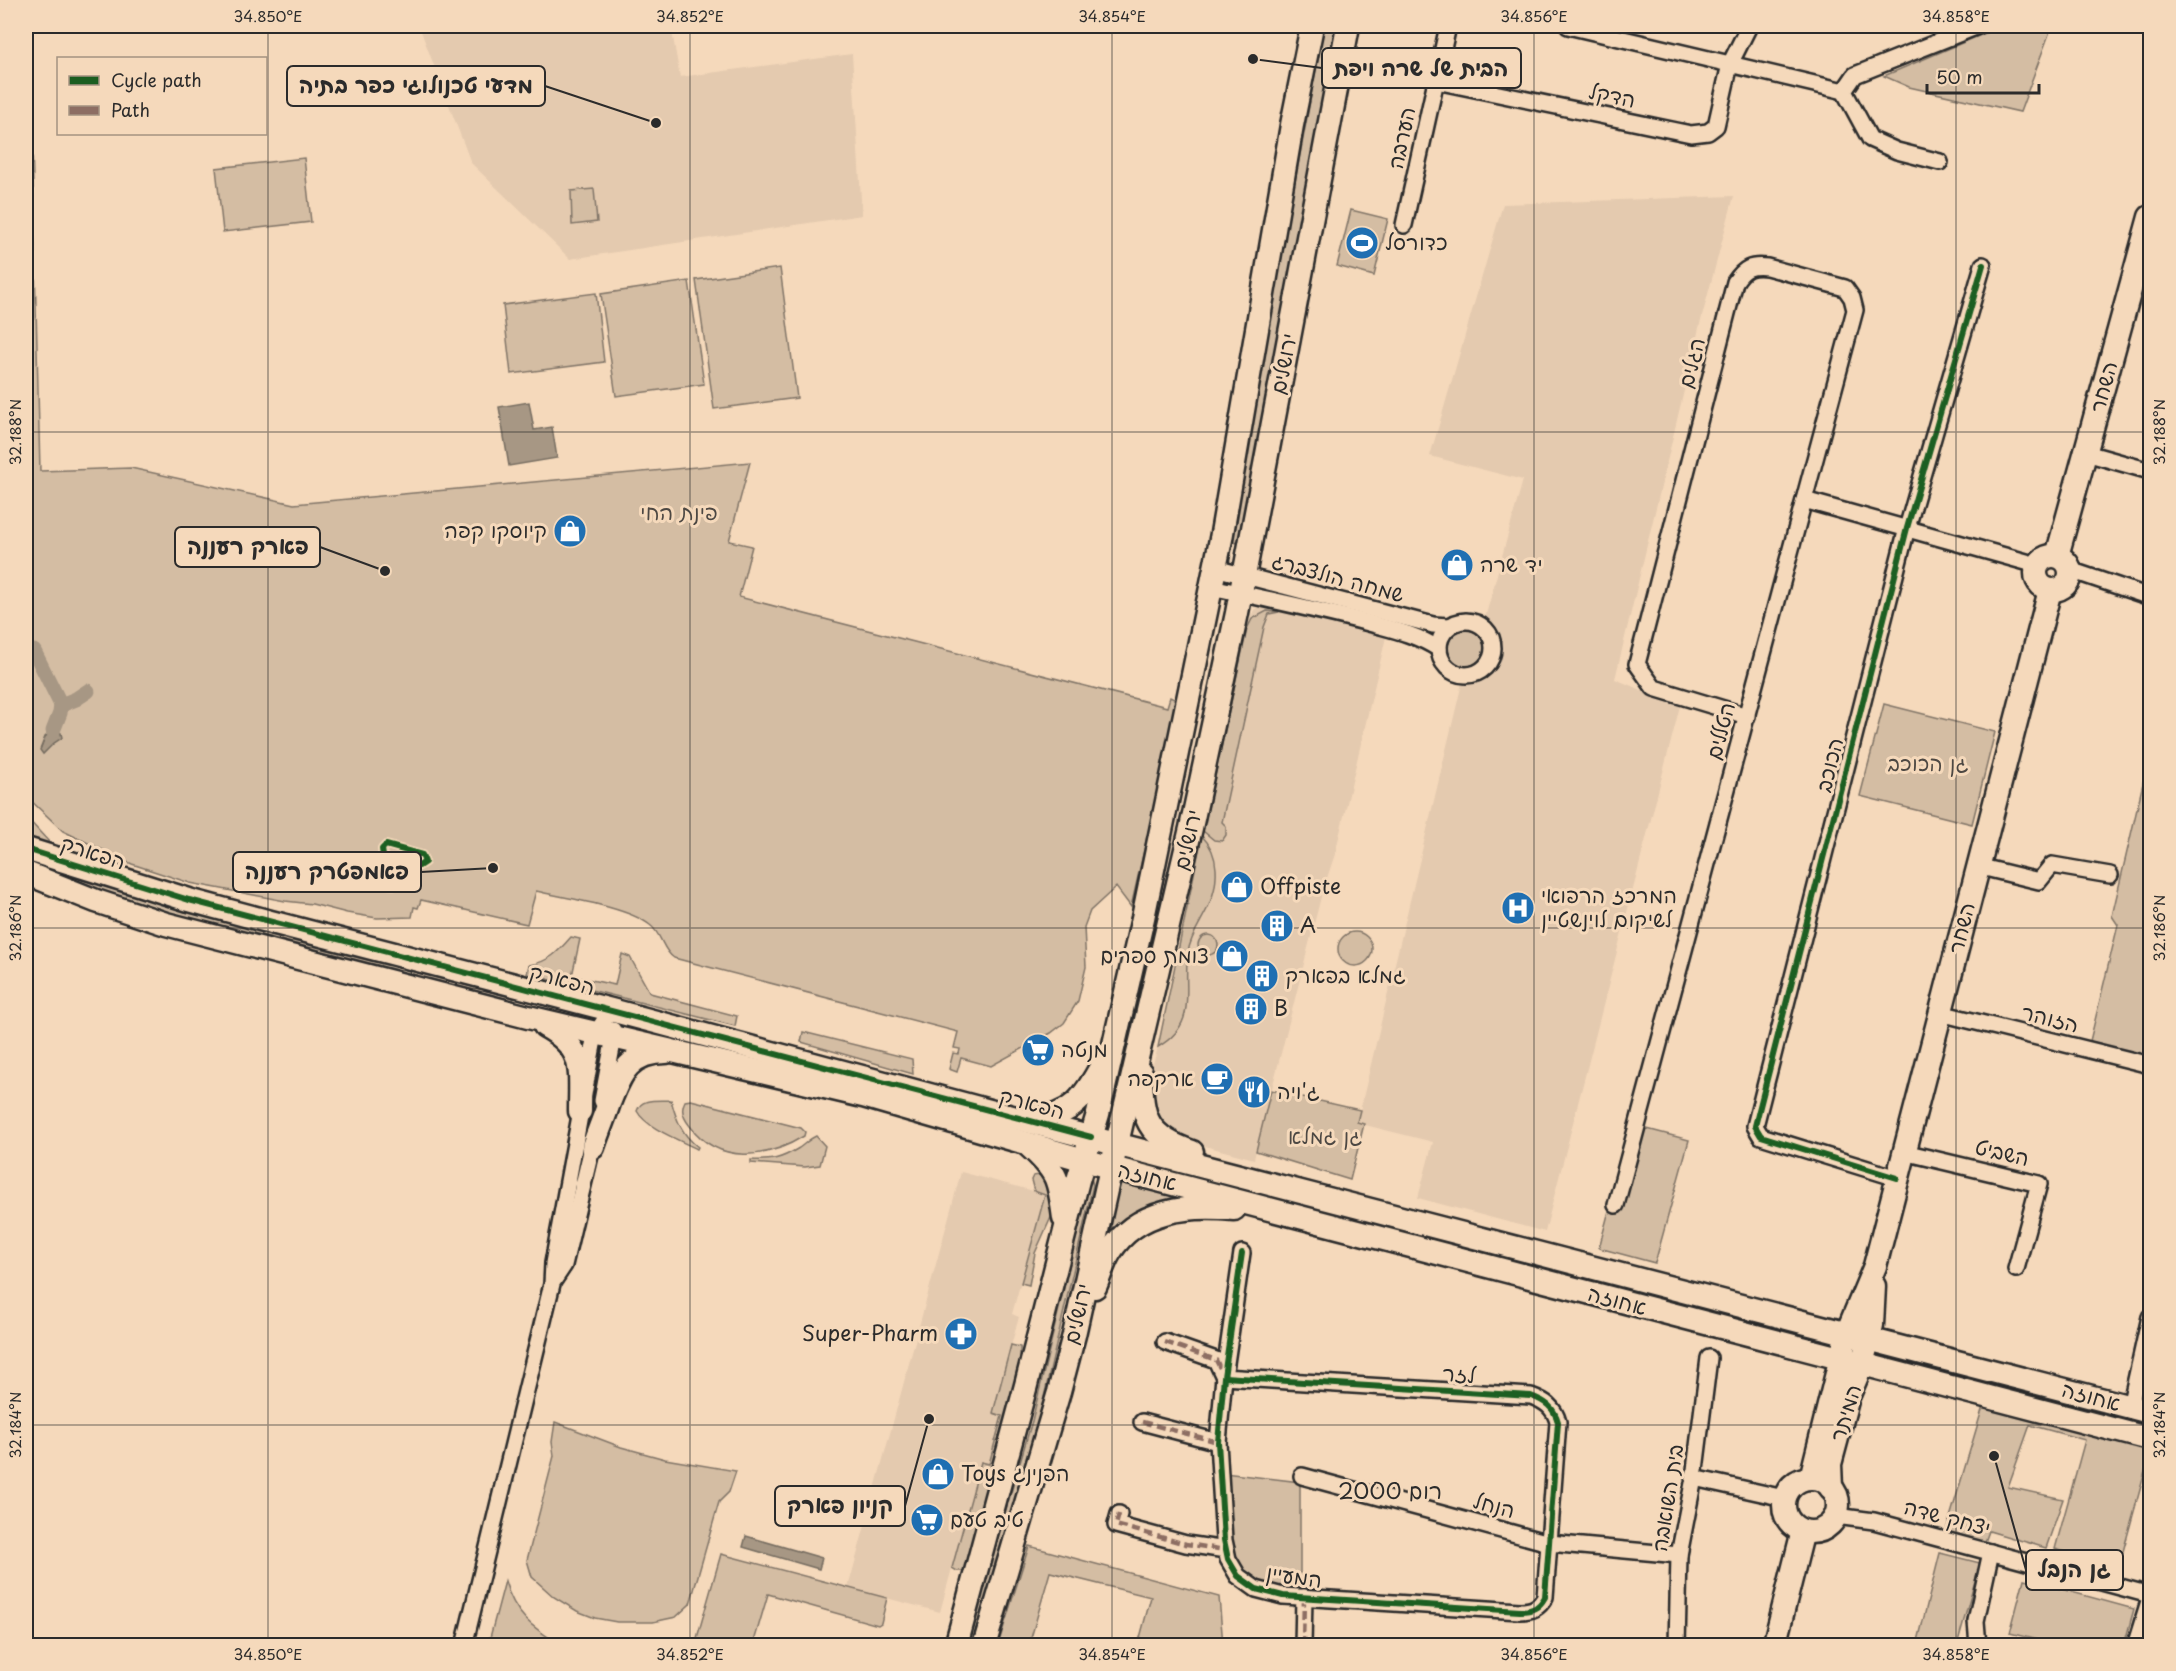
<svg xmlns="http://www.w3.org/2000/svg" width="2176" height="1671" font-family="'Playpen Sans','Playpen Sans Hebrew',sans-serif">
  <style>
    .built { fill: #e4caaf }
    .green { fill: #d4bda3; stroke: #807467; stroke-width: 1.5 }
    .water { fill: #a79784; stroke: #756c60; stroke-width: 1.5 }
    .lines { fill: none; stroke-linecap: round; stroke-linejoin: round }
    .canal { stroke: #a79784; stroke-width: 15 }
    .street-casing { stroke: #2b2b2b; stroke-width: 20 }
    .secondary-casing { stroke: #2b2b2b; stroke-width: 27 }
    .street { stroke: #f5d9bb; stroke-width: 15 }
    .secondary { stroke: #f5d9bb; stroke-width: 22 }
    .quiet { stroke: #8d6e63; stroke-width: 4.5; stroke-dasharray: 9 4.5; stroke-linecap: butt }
    .cycleway-casing { stroke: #f5d9bb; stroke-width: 10 }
    .cycleway { stroke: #1b5e20; stroke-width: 6 }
    .ticks { fill: none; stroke: #2b2b2b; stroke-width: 1.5; stroke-opacity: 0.45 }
    .labels { text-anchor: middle; stroke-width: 6; stroke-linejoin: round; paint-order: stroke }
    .street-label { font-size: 21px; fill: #2b2b2b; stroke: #f5d9bb }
    .poi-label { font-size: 21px; fill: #2b2b2b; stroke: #f5d9bb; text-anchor: start }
    .park-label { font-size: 21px; fill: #4d4843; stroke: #f5d9bb }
    .neighbourhood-label { font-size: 22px; fill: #2b2b2b; stroke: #f5d9bb }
    .leader { fill: none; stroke: #2b2b2b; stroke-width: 2 }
    .callout-dot { fill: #2b2b2b; stroke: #f5d9bb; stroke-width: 2 }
    .callout { fill: #f5d9bb; stroke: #2b2b2b; stroke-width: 2 }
    .callout-label { font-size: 22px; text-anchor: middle; font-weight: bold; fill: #2b2b2b }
    .neatline { fill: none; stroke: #2b2b2b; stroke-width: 2 }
    .ticks-label { font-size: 15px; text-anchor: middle; fill: #2b2b2b }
  </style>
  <rect width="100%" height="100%" fill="#f5d9bb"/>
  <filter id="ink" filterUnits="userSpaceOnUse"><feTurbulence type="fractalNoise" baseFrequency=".0167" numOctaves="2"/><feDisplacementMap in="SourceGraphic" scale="12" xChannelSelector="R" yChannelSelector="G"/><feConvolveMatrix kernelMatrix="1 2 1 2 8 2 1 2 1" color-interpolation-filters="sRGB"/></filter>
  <g filter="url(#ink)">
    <g class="built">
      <polygon points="419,26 671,26 680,77 852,54 862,215 570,259 471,163"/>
      <polygon points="1734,196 1699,328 1615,679 1680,706 1545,1232 1418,1198 1433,1142 1357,1123 1462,683 1492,664 1499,649 1493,627 1484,622 1523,480 1430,456 1503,204"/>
      <polygon points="1261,605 1269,605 1386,637 1335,854 1322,893 1254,1159 1171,1137 1149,1111 1148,1081 1158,1047 1250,618 1254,610"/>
      <polygon points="961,1172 1045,1194 1012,1314 1019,1317 993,1412 1002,1415 989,1464 981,1462 940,1612 848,1588"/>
    </g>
    <g class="green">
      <polygon points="1324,26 1339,26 1243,544 1228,541"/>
      <polygon points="2002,26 2052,26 2020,112 1909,87 1884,76"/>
      <path d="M 26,101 L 31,101 L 40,471 L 131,468 L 294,504 L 750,462 L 729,541 L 752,546 L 739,597 L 1167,707 L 1170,697 L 1178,701 L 1131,907 L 1116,887 L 1090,911 L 1084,927 L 1086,967 L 1078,1001 L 1064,1023 L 1051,1033 L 991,1066 L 961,1058 L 957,1072 L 949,1069 L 953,1053 L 959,1054 L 960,1049 L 954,1048 L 958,1032 L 674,958 C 662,950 662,934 650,925 C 628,907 566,898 536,891 L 527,924 L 421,900 L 418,908 L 414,907 L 412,917 L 377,918 L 347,913 L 312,904 L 285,901 L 190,883 L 132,864 L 63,831 L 26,796 Z"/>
      <polygon points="304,158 311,222 223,232 216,168"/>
      <polygon points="594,189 597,222 572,225 571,191"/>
      <polygon points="1351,210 1388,219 1374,276 1337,266"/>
      <polygon points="780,268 797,398 714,409 696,280"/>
      <polygon points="689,281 704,384 616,396 601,294"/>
      <polygon points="596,293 604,362 511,374 503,305"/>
      <polygon points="1267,611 1279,612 1269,614 1264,627 1222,822 1226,826 1226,835 1222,841 1214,840 1203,831 1247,629 1252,619"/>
      <circle cx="1466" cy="648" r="18"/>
      <polygon points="1884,704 1995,732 1972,824 1860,796"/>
      <polygon points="2147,766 2150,766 2150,1058 2090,1041 2118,925 2112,916"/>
      <polygon points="26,817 63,857 26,844"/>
      <path d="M 1202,836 C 1220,854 1219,883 1209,905 C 1202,921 1191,934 1188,952 C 1182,990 1200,1023 1158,1047 Z"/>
      <polygon points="26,852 220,919 514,998 510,1008 223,935 26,869"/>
      <circle cx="1355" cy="949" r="17"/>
      <circle cx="1208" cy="945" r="10"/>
      <path d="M 571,937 L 580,939 L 572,976 L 615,985 L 622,954 L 630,957 L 650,993 L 737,1016 L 735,1026 L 527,974 L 529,965 C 549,962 558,952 571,937 Z"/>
      <polygon points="803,1032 912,1059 913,1074 801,1042"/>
      <polygon points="1271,1090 1360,1110 1357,1122 1364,1124 1350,1180 1256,1151"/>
      <path d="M 671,1100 C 676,1119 682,1135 698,1147 L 697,1149 C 679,1140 646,1128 637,1111 C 641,1097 659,1101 671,1100 Z"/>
      <path d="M 691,1100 L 801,1128 L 805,1132 L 804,1136 C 767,1159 719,1165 690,1126 C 684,1119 680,1110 685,1101 Z"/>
      <polygon points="1632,1125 1689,1140 1655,1263 1599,1248"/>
      <path d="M 816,1136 L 825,1146 L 820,1165 L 805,1167 L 751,1163 L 751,1160 C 772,1161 781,1159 799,1148 C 805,1144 809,1139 816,1136 Z"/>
      <polygon points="1138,1161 1831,1336 1829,1344 1634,1291 1583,1284 1137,1169"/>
      <polygon points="1040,1175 1048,1186 1053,1213 1035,1253 1029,1285 1021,1283 1045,1195 1034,1191 1031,1180 1033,1176"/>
      <polygon points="1117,1179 1210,1202 1195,1202 1097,1261"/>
      <polygon points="1092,1181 1093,1185 1038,1423 1021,1489 975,1645 966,1646 1032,1421 1088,1188"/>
      <polygon points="1011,1345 1020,1347 1020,1369 965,1571 957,1571 952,1568 981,1462 989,1464 1002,1416 993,1413"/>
      <polygon points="1984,1403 2150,1448 2150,1457 2149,1457 2119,1566 2055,1549 2085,1440 2030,1425 2008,1487 2063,1499 2046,1548 1989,1531 1985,1542 1946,1531"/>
      <polygon points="555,1422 621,1447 665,1459 736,1471 729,1492 719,1502 690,1604 676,1617 653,1622 617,1622 595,1618 577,1611 554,1597 532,1577 527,1560 554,1456 552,1442"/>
      <path d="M 1224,1473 L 1300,1482 L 1300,1590 C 1280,1589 1252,1588 1239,1570 C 1227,1553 1227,1496 1224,1473 Z"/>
      <polygon points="1029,1546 1219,1597 1223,1645 1138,1645 1151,1597 1050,1572 1029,1645 998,1645"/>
      <polygon points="1940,1553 1980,1563 1957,1645 1917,1645"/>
      <polygon points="721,1554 887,1598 881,1623 878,1625 768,1594 753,1645 695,1645"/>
      <polygon points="2024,1579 2134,1609 2124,1645 2057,1645 2010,1633"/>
      <path d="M 505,1581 C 514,1614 532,1628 561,1645 L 488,1645 Z"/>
    </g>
    <g class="water">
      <polygon points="529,402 534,430 552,427 557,458 509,466 499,407"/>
      <polygon points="51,732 61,733 62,738 54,743 43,754 40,750 45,737"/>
      <polygon points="746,1536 822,1558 819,1569 743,1547"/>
    </g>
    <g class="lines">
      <g class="canal">
        <polyline points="34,651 61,705"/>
        <polyline points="53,731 60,713 61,705 76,699 88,691"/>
      </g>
      <g class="street-casing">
        <g id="street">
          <polyline points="1568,26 1844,91"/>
          <polyline points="1436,81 1691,134 1708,132 1716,126 1730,64 1749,26"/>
          <polyline points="1940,162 1897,151 1870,139 1844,91 1855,75 1978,26"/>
          <polyline points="1404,225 1448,26"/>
          <polyline points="2086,453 2150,471"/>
          <polyline points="1215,568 1433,625 1449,626"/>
          <polyline points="2070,570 2150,597"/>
          <path d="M 1211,587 C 1263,598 1314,609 1365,622 C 1391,629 1416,634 1439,649"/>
          <circle cx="1466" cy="648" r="27"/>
          <path d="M 1747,716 L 1654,688 L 1637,664 L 1735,282 C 1744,268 1751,265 1767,267 L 1845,288 L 1852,298 L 1855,310 L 1804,500"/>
          <polyline points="1977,866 2039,881 2052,865 2110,875"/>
          <polyline points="1940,1013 2150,1065"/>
          <polyline points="602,1101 614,1037 613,1030"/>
          <polyline points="1904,1152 2039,1184 2016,1269"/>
          <polyline points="1897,1178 1761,1136 1755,1126 1907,528 1983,265"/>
          <polyline points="1616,1205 1804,500 2037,565"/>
          <polyline points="554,1280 564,1265 594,1139"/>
          <polyline points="1165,1342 1216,1360 1224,1377"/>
          <path d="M 1224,1377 L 1531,1396 C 1545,1401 1554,1407 1558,1422 L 1545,1597 C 1539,1608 1532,1611 1520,1611 L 1283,1596 L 1256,1589 L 1238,1576 L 1228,1559 L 1224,1540 L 1218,1442 L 1224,1377 L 1242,1253"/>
          <polyline points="2130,1407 2150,1317"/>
          <polyline points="1142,1422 1218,1442"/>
          <polyline points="1302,1476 1549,1543 1679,1555"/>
          <polyline points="1694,1478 1784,1498"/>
          <polyline points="1119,1514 1116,1525 1186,1544 1226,1550"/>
          <polyline points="1836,1516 1874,1521 2150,1595"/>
          <polyline points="464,1646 552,1284 553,1263 593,1045 596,1033 611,1010"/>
          <polyline points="1303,1646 1304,1597"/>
          <polyline points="1677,1646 1679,1555 1694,1478 1709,1358"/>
          <polyline points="1978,1646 1976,1621 1991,1552"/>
          <polyline points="2135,1646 2150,1598"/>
        </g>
      </g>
      <g class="secondary-casing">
        <g id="secondary">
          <circle cx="2053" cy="573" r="17"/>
          <polyline points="2057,556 2150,217"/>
          <polyline points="26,849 189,900 271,922 611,1010 1027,1121 2150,1412"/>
          <polyline points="26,873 96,901 166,924 528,1017 863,1096 1112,1168 2150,1439"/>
          <path d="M 545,1026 C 586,1049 580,1069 580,1111"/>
          <path d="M 1141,1073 C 1142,1119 1146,1136 1192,1152"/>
          <path d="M 1034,1120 C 1073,1115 1085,1097 1102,1065"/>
          <path d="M 1029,1146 C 1058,1172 1059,1180 1064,1218"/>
          <path d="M 593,1147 C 598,1132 604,1118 609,1103 C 621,1073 629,1052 666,1052"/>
          <path d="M 1095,1287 C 1100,1276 1103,1263 1110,1252 C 1137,1209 1188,1205 1234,1209"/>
          <circle cx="1811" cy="1505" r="27"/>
          <polyline points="1811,1478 1847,1333 1875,1266 2050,590"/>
          <polyline points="1831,1488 1830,1464 1848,1397 1862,1364 1872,1325 1874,1286"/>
          <polyline points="956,1646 1026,1385 1078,1180 1098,1114 1143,918 1221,539 1292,125 1312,26"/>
          <polyline points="984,1646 1059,1392 1074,1335 1106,1190 1191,828 1237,613 1348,26"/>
          <polyline points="1774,1646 1803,1531"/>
        </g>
      </g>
      <use href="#street" class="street"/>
      <use href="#secondary" class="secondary"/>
      <g class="quiet">
        <polyline points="1165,1342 1216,1360 1223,1374"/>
        <polyline points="1142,1422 1218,1442"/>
        <polyline points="1119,1514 1116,1525 1186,1544 1226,1550"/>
        <polyline points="1303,1646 1304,1597"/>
      </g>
      <g class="cycleway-casing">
        <g id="cycleway">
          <polygon points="386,845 422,855 425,862 419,866 400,861 397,862 395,882 393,885 387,884 382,849"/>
          <polyline points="26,849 189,900 1091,1137"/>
          <polyline points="1897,1178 1761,1136 1755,1126 1907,528 1983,265"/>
          <path d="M 1224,1377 L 1531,1396 C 1545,1401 1554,1407 1558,1422 L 1545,1597 C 1539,1608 1532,1611 1520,1611 L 1283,1596 L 1256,1589 L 1238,1576 L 1228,1559 L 1224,1540 L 1218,1442 L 1224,1377 L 1242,1253"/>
        </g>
      </g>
      <use href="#cycleway" class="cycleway"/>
    </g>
  </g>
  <path class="ticks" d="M 268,26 L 268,1646M 690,26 L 690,1646M 1112,26 L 1112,1646M 1534,26 L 1534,1646M 1956,26 L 1956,1646M 26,432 L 2150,432M 26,928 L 2150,928M 26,1425 L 2150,1425"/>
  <defs>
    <g id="stadium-disc" transform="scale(1.725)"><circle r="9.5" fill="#1f6fb2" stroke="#f5d9bb"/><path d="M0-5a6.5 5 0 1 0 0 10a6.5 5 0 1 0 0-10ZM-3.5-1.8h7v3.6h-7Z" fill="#fff"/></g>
    <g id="shop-disc" transform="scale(1.725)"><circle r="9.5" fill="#1f6fb2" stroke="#f5d9bb"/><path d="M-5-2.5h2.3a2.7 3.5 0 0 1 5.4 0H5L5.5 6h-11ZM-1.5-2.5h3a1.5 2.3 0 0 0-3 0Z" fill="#fff"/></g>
    <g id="hospital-disc" transform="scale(1.725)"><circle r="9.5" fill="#1f6fb2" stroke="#f5d9bb"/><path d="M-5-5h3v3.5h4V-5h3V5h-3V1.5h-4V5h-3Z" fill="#fff"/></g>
    <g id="building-disc" transform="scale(1.725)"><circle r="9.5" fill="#1f6fb2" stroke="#f5d9bb"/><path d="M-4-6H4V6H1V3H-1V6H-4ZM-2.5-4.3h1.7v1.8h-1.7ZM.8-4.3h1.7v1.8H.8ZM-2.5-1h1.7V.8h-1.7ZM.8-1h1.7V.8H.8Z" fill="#fff"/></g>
    <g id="supermarket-disc" transform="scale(1.725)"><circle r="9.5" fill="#1f6fb2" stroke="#f5d9bb"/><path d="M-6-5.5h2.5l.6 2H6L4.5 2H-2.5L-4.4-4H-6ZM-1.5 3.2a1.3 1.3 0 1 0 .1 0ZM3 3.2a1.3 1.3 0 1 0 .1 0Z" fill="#fff"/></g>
    <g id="cafe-disc" transform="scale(1.725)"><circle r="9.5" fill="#1f6fb2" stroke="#f5d9bb"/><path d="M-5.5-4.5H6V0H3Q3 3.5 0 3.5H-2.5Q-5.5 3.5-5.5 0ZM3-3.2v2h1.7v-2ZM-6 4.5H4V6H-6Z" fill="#fff"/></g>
    <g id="restaurant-disc" transform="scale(1.725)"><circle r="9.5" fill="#1f6fb2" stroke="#f5d9bb"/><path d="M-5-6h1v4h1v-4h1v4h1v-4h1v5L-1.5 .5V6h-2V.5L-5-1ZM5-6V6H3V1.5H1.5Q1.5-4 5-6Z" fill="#fff"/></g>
    <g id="pharmacy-disc" transform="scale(1.725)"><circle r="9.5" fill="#1f6fb2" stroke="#f5d9bb"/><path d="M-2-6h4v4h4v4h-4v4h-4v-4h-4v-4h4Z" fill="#fff"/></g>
  </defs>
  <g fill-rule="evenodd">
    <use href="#stadium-disc" x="1362" y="243"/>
    <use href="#shop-disc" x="570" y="531"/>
    <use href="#shop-disc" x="1457" y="565"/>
    <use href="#shop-disc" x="1237" y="887"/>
    <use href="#hospital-disc" x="1518" y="908"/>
    <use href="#building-disc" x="1277" y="926"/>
    <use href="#shop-disc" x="1232" y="956"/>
    <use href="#building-disc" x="1262" y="976"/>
    <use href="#building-disc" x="1251" y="1009"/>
    <use href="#supermarket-disc" x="1038" y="1050"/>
    <use href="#cafe-disc" x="1217" y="1079"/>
    <use href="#restaurant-disc" x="1254" y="1092"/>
    <use href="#pharmacy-disc" x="961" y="1334"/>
    <use href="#shop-disc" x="938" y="1474"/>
    <use href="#supermarket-disc" x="927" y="1520"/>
  </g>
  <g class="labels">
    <g class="street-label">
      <text transform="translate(1612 96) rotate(12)" y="7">הדקל</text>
      <text transform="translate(1402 138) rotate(-78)" y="7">הערבה</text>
      <text transform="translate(1692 363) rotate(-76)" y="7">הגלים</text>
      <text transform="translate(1284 364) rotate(-79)" y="7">ירושלים</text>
      <text transform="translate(2104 387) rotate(-75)" y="7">השחר</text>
      <text transform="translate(1338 578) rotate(15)" y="7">שמחה הולצברג</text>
      <text transform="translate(1721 731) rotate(-75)" y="7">הטללים</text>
      <text transform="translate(1830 765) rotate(-76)" y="7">הכוכב</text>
      <text transform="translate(1188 840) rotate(-77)" y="7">ירושלים</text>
      <text transform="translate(93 853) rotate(18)" y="7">הפארק</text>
      <text transform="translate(1962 928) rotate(-76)" y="7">השחר</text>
      <text transform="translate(562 980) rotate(15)" y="7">הפארק</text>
      <text transform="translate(2050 1019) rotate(14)" y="7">הזוהר</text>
      <text transform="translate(1032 1104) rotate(15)" y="7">הפארק</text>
      <text transform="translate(2002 1153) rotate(13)" y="7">השביט</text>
      <text transform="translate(1147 1177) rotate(14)" y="7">אחוזה</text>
      <text transform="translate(1617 1301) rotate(15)" y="7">אחוזה</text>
      <text transform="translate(1078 1314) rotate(-77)" y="7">ירושלים</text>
      <text transform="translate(1459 1375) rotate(4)" y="7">לזר</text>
      <text transform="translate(2091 1397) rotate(15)" y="7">אחוזה</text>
      <text transform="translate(1846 1413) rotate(-72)" y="7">המיתר</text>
      <text transform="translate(1668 1498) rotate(-81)" y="7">בית השואבה</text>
      <text transform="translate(1494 1506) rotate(15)" y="7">הנחל</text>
      <text transform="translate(1947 1518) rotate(15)" y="7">יצחק שדה</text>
      <text transform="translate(1294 1577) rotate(8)" y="7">המעיין</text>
    </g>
    <g class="poi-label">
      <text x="1385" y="250">כדורסל</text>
      <text x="547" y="538" text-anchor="end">קיוסקו קפה</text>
      <text x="1480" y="572">יד שרה</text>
      <text x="1260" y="894">Offpiste</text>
      <text x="1541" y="903">המרכז הרפואי<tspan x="1541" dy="24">לשיקום לוינשטיין</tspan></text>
      <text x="1300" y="933">A</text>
      <text x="1209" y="963" text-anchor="end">צומת ספרים</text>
      <text x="1285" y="983">גמלא בפארק</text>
      <text x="1274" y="1016">B</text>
      <text x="1061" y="1057">מנטה</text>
      <text x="1194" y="1086" text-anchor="end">ארקפה</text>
      <text x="1277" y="1099">ג'ויה</text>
      <text x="938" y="1341" text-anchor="end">Super-Pharm</text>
      <text x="961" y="1481">Toys הפנינג</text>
      <text x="950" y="1527">טיב טעם</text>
    </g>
    <g class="park-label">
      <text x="679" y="520">פינת החי</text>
      <text x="1928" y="771">גן הכוכב</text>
      <text x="1325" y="1144">גן גמלא</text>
    </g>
    <g class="neighbourhood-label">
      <text x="1390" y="1499">רום 2000</text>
    </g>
  </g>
  <path class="leader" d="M1253 59L1322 68M656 123L545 86M385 571L320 547M493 868L421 872M929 1419L905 1506M1994 1456L2026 1570"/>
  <g class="callout-dot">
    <circle cx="1253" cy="59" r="6"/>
    <circle cx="656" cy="123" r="6"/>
    <circle cx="385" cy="571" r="6"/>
    <circle cx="493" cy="868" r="6"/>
    <circle cx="929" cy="1419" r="6"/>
    <circle cx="1994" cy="1456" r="6"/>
  </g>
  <g class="callout">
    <rect x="1322" y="48" width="199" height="40" rx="6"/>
    <rect x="287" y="66" width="258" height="40" rx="6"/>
    <rect x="175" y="527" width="145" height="40" rx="6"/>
    <rect x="233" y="852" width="188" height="40" rx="6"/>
    <rect x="775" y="1486" width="130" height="40" rx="6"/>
    <rect x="2026" y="1550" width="97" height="40" rx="6"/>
  </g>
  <g class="callout-label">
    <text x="1421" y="76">הבית של שרה ויפת</text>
    <text x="416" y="93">מדעי טכנולוגי כפר בתיה</text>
    <text x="248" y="554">פארק רעננה</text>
    <text x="327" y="879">פאמפטרק רעננה</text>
    <text x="840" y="1513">קניון פארק</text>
    <text x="2074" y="1577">גן הנבל</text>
  </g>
  <rect width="2176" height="1671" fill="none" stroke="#f5d9bb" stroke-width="66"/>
  <rect x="57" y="57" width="210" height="78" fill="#f5d9bb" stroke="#a49381" stroke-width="1.5"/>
  <rect x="69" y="76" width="30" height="9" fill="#1b5e20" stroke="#a49381" stroke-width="1.5"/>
  <text x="111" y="87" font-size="18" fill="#2b2b2b">Cycle path</text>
  <rect x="69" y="106" width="30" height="9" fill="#8d6e63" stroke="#a49381" stroke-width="1.5"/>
  <text x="111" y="117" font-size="18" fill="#2b2b2b">Path</text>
  <path d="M1927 84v9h112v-9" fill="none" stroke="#2b2b2b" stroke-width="3"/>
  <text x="1936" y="84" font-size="18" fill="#2b2b2b" stroke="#f5d9bb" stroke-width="4.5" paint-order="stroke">50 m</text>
  <rect x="33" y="33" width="2110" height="1605" class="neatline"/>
  <g class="ticks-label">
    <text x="268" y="22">34.850°E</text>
    <text x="690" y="22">34.852°E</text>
    <text x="1112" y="22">34.854°E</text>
    <text x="1534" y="22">34.856°E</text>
    <text x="1956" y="22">34.858°E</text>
    <text transform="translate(16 432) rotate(-90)" y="5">32.188°N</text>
    <text transform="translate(2160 432) rotate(-90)" y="5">32.188°N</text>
    <text transform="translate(16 928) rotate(-90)" y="5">32.186°N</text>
    <text transform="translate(2160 928) rotate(-90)" y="5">32.186°N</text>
    <text transform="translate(16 1425) rotate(-90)" y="5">32.184°N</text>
    <text transform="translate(2160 1425) rotate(-90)" y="5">32.184°N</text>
    <text x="268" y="1660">34.850°E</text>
    <text x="690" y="1660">34.852°E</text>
    <text x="1112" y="1660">34.854°E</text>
    <text x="1534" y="1660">34.856°E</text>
    <text x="1956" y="1660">34.858°E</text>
  </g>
</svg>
